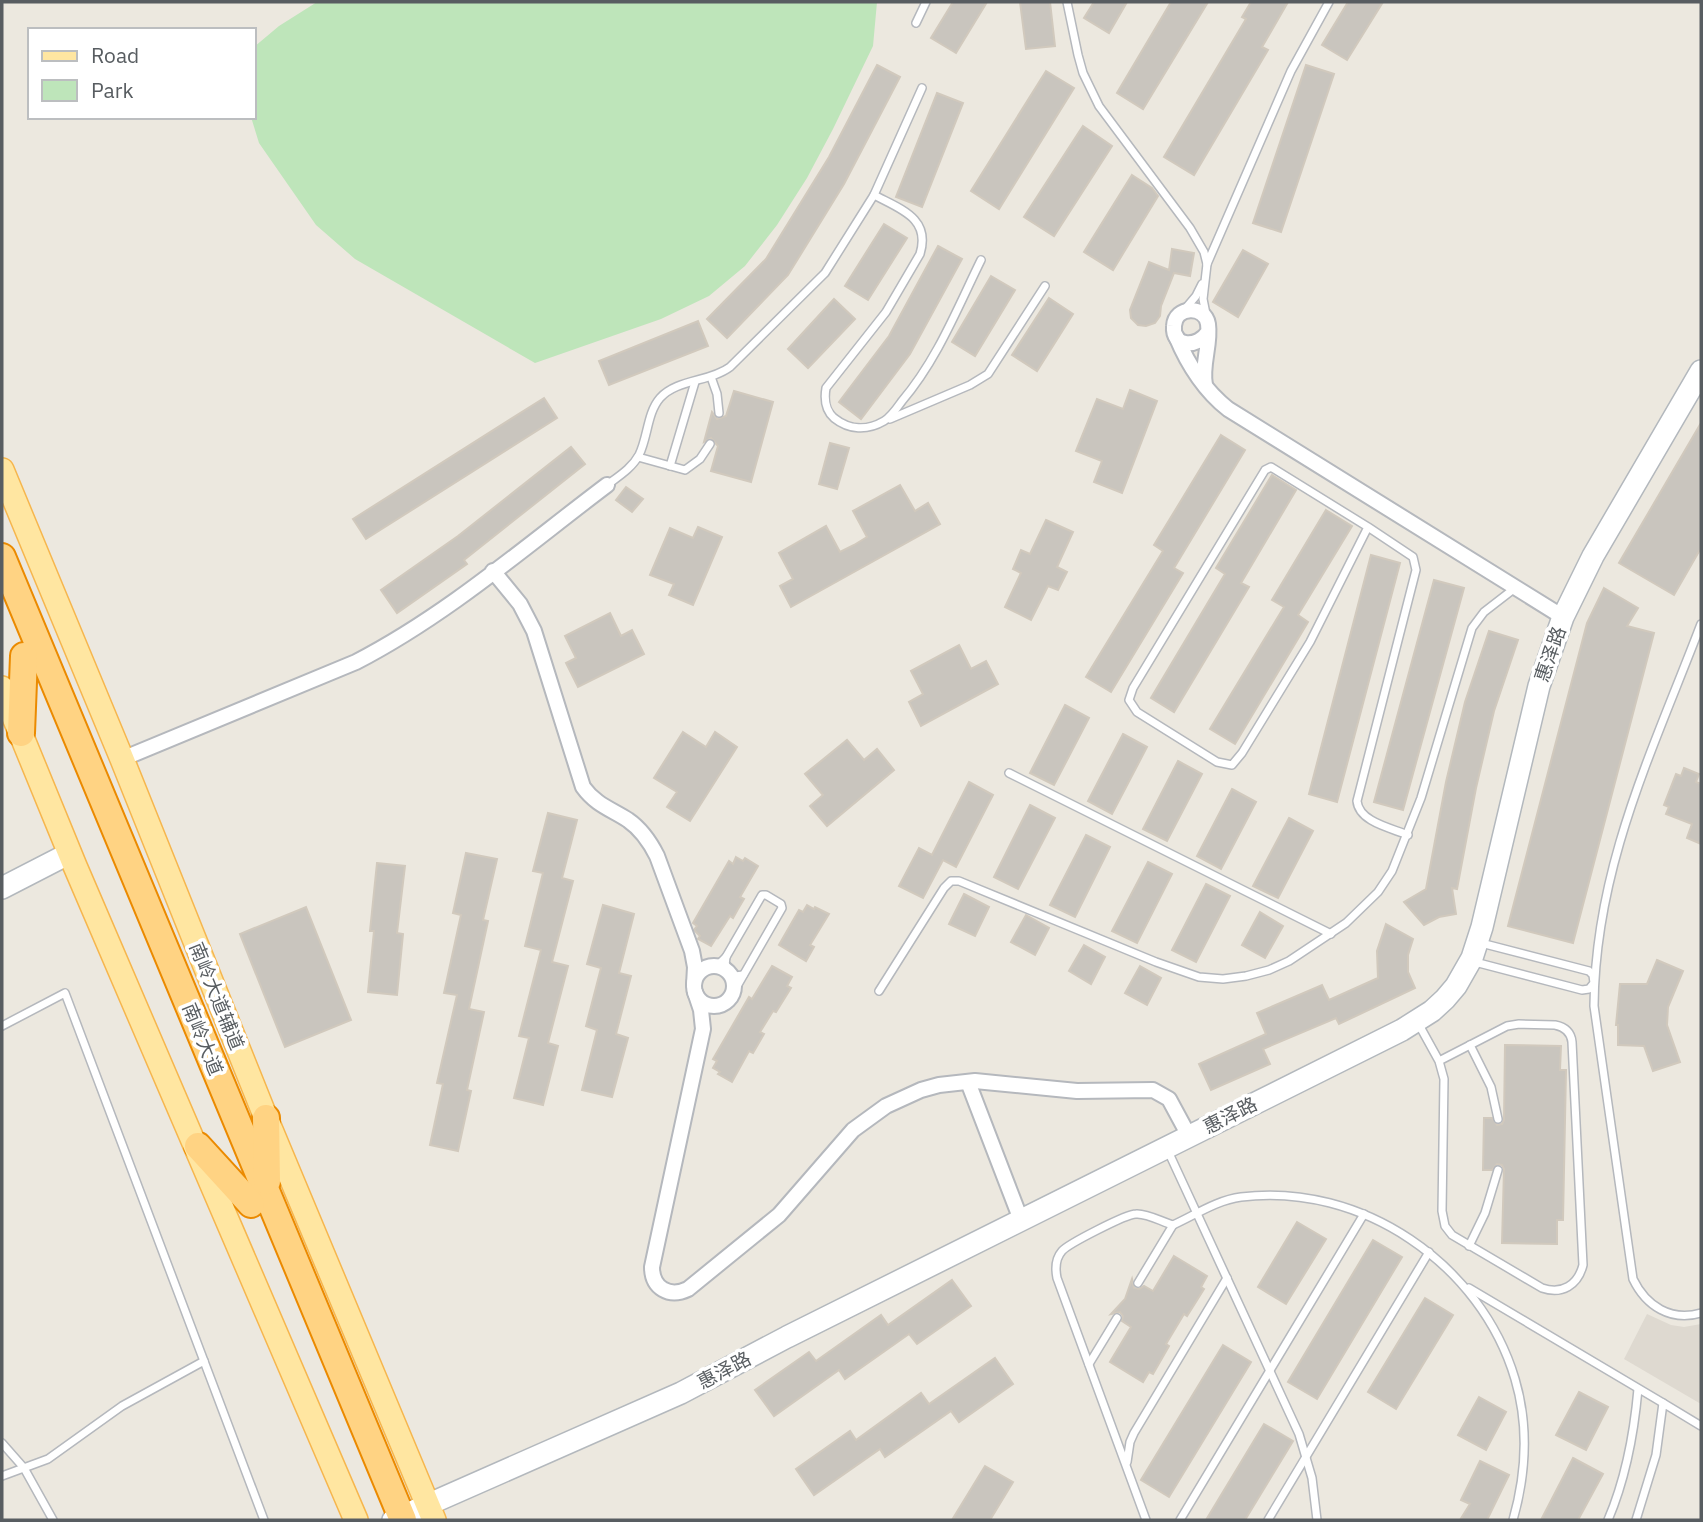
<svg xmlns="http://www.w3.org/2000/svg" width="1703" height="1522" font-family="'IBM Plex Sans','Noto Sans SC',sans-serif">
  <style>
    .education { fill: #ded9d0 }
    .green { fill: #bee5ba }
    .building { fill: #c9c5be; stroke: #d1c9bd; stroke-width: 2 }
    .lines { fill: none; stroke-linecap: round; stroke-linejoin: round }
    .lane-casing { stroke: #b5b8bd; stroke-width: 10 }
    .street-casing { stroke: #b5b8bd; stroke-width: 18 }
    .secondary-casing { stroke: #b3b8bd; stroke-width: 24 }
    .primary-casing { stroke: #f6b64e; stroke-width: 26 }
    .highway-casing { stroke: #eb8a00; stroke-width: 30 }
    .lane { stroke: #fff; stroke-width: 7 }
    .street { stroke: #fff; stroke-width: 14 }
    .secondary { stroke: #fff; stroke-width: 21 }
    .primary { stroke: #ffe6a1; stroke-width: 23 }
    .highway { stroke: #ffd383; stroke-width: 26 }
    .labels { text-anchor: middle; stroke-width: 7; stroke-linejoin: round; paint-order: stroke }
    .street-label { font-size: 19px; fill: #585d61; stroke: #fff }
  </style>
  <rect width="100%" height="100%" fill="#ece8df"/>
  <polygon class="education" points="1647,1314 1671,1325 1684,1327 1701,1324 1701,1404 1624,1359"/>
  <polygon class="green" points="317,2 877,2 873,46 833,129 807,178 777,225 745,266 709,296 661,319 535,363 355,259 316,225 259,143 251,117 254,117 254,47 279,26"/>
  <g class="building">
    <polygon points="953,2 987,2 956,53 931,38"/>
    <polygon points="1020,2 1050,2 1055,46 1026,49"/>
    <polygon points="1094,2 1127,2 1109,33 1084,18"/>
    <polygon points="1171,2 1208,2 1143,109 1117,93"/>
    <polygon points="1251,2 1288,2 1262,47 1268,50 1194,175 1164,157 1246,19 1242,17"/>
    <polygon points="1348,2 1383,2 1347,60 1322,45"/>
    <polygon points="877,65 900,77 844,184 788,275 727,338 707,319 766,259 829,157"/>
    <polygon points="1306,65 1334,74 1281,232 1253,223"/>
    <polygon points="1046,71 1074,88 999,209 971,191"/>
    <polygon points="937,93 963,103 922,207 896,197"/>
    <polygon points="1083,126 1112,146 1054,236 1024,217"/>
    <polygon points="1132,175 1152,188 1158,196 1113,270 1084,252"/>
    <polygon points="884,224 907,238 868,300 845,286"/>
    <polygon points="938,246 962,259 910,354 861,419 839,402 889,336"/>
    <polygon points="1172,249 1194,253 1190,276 1174,273 1161,306 1160,316 1155,323 1146,326 1138,325 1131,318 1130,310 1149,262 1169,270"/>
    <polygon points="1243,250 1268,264 1238,317 1213,302"/>
    <polygon points="991,276 1015,290 975,356 952,342"/>
    <polygon points="1049,298 1073,314 1037,371 1012,355"/>
    <polygon points="834,299 855,319 808,368 788,349"/>
    <polygon points="698,321 708,346 609,385 599,361"/>
    <polygon points="1130,390 1157,401 1122,493 1094,482 1102,461 1076,451 1097,399 1123,409"/>
    <polygon points="734,391 773,402 751,482 711,471 718,446 711,438 704,442 712,412 717,419 726,416"/>
    <polygon points="544,398 557,418 366,539 353,519"/>
    <polygon points="1701,423 1701,548 1674,595 1619,563"/>
    <polygon points="1221,435 1245,450 1174,568 1183,573 1111,692 1086,677 1163,551 1154,545"/>
    <polygon points="830,443 849,448 837,489 819,484"/>
    <polygon points="571,447 585,464 464,560 467,564 397,613 381,590 458,536"/>
    <polygon points="1272,475 1296,490 1241,583 1249,587 1174,712 1151,698 1225,574 1216,568"/>
    <polygon points="900,485 915,511 928,503 940,524 791,607 780,586 793,579 779,553 826,526 840,552 854,545 867,537 853,511"/>
    <polygon points="626,487 643,499 632,512 616,500"/>
    <polygon points="1326,510 1352,526 1298,615 1308,622 1235,744 1210,729 1284,607 1272,600"/>
    <polygon points="1046,520 1073,532 1057,567 1067,572 1058,590 1048,586 1031,620 1005,607 1021,573 1013,569 1021,550 1030,554"/>
    <polygon points="698,527 722,537 693,605 669,595 674,584 650,575 670,528 693,538"/>
    <polygon points="1371,555 1400,563 1337,802 1309,794"/>
    <polygon points="1434,580 1464,588 1403,810 1374,802"/>
    <polygon points="1604,588 1638,608 1627,626 1654,633 1573,943 1508,926 1587,623"/>
    <polygon points="610,613 621,636 632,630 644,654 578,687 566,663 576,658 565,636"/>
    <polygon points="1489,631 1518,640 1494,711 1476,788 1457,889 1452,888 1456,914 1439,917 1424,925 1404,902 1426,889 1446,782 1465,702"/>
    <polygon points="959,645 971,669 986,661 998,684 921,726 909,702 923,694 911,671"/>
    <polygon points="1065,705 1089,718 1054,785 1030,773"/>
    <polygon points="683,732 706,747 715,732 737,747 690,821 667,807 677,792 654,778"/>
    <polygon points="1123,734 1147,747 1112,814 1088,801"/>
    <polygon points="847,740 864,760 877,749 894,770 827,826 810,806 823,795 805,774"/>
    <polygon points="1178,761 1202,774 1167,841 1143,829"/>
    <polygon points="1684,768 1699,774 1696,782 1701,784 1701,844 1687,838 1692,824 1666,814 1669,807 1664,805 1676,774 1681,776"/>
    <polygon points="969,782 993,795 956,867 943,860 923,898 899,886 919,848 932,855"/>
    <polygon points="1232,789 1256,802 1221,869 1197,856"/>
    <polygon points="1030,805 1055,818 1018,889 994,877"/>
    <polygon points="548,813 577,820 562,878 573,881 552,962 568,966 548,1043 558,1046 543,1105 514,1098 529,1038 519,1036 541,950 525,946 543,873 533,871"/>
    <polygon points="1289,818 1313,831 1278,898 1253,886"/>
    <polygon points="1086,835 1110,847 1075,917 1050,905"/>
    <polygon points="466,853 497,859 483,920 488,921 469,1009 484,1012 467,1090 471,1091 458,1151 430,1145 443,1084 437,1083 457,995 444,993 461,915 453,913"/>
    <polygon points="736,857 743,861 745,858 758,866 740,897 744,899 738,909 733,918 730,916 711,946 698,939 700,936 694,930 697,926 693,923 729,861 733,864"/>
    <polygon points="1148,862 1172,874 1137,943 1112,931"/>
    <polygon points="377,863 405,866 397,933 403,934 397,995 368,992 374,931 370,931"/>
    <polygon points="1206,884 1230,896 1196,962 1172,950"/>
    <polygon points="964,894 989,907 975,936 949,924"/>
    <polygon points="603,905 634,914 619,973 631,976 616,1034 628,1038 612,1097 582,1090 597,1030 586,1026 601,968 587,964"/>
    <polygon points="807,905 814,909 815,907 829,914 810,945 814,947 806,961 779,945 799,910 803,912"/>
    <polygon points="306,907 351,1020 285,1047 240,934"/>
    <polygon points="1260,912 1283,926 1265,958 1242,945"/>
    <polygon points="1026,915 1049,928 1035,955 1011,942"/>
    <polygon points="1386,924 1413,939 1408,955 1408,972 1415,988 1339,1024 1336,1018 1263,1049 1270,1064 1211,1090 1199,1064 1266,1034 1257,1013 1322,985 1329,1000 1378,978 1377,951"/>
    <polygon points="1084,945 1105,957 1091,984 1069,971"/>
    <polygon points="1657,960 1683,971 1668,1007 1667,1025 1680,1062 1653,1071 1644,1046 1618,1045 1618,1025 1616,1025 1620,984 1647,984"/>
    <polygon points="772,966 792,977 787,986 791,988 776,1012 773,1011 760,1032 764,1034 753,1053 749,1051 732,1082 718,1074 720,1072 713,1068 717,1061 713,1059 749,997 752,999"/>
    <polygon points="1140,966 1161,978 1147,1005 1125,993"/>
    <polygon points="1505,1045 1561,1046 1560,1070 1566,1070 1563,1220 1557,1220 1557,1244 1502,1243 1504,1169 1502,1165 1497,1164 1492,1170 1483,1170 1484,1118 1492,1118 1497,1125 1502,1124 1504,1120"/>
    <polygon points="1297,1222 1326,1239 1286,1304 1258,1287"/>
    <polygon points="1373,1240 1402,1257 1317,1399 1288,1382"/>
    <polygon points="1174,1256 1207,1276 1201,1287 1204,1289 1187,1316 1184,1314 1166,1344 1169,1346 1153,1374 1149,1372 1143,1382 1110,1362 1131,1327 1122,1321 1123,1316 1120,1312 1111,1314 1125,1299 1132,1279 1134,1288 1139,1289 1144,1286 1153,1291"/>
    <polygon points="952,1280 971,1306 917,1344 909,1334 845,1379 839,1370 774,1416 755,1390 809,1352 816,1361 881,1315 888,1325"/>
    <polygon points="1425,1298 1453,1315 1396,1409 1368,1392"/>
    <polygon points="1223,1345 1251,1362 1169,1497 1141,1480"/>
    <polygon points="995,1358 1013,1384 959,1422 951,1411 885,1457 880,1449 814,1495 796,1469 850,1431 856,1440 921,1393 929,1404"/>
    <polygon points="1579,1392 1608,1407 1586,1450 1556,1435"/>
    <polygon points="1479,1397 1506,1412 1486,1450 1458,1435"/>
    <polygon points="1264,1424 1293,1441 1245,1520 1206,1520"/>
    <polygon points="1573,1458 1603,1474 1578,1520 1541,1520"/>
    <polygon points="1480,1461 1509,1475 1487,1520 1460,1520 1470,1504 1461,1500"/>
    <polygon points="985,1466 1013,1482 990,1520 952,1520"/>
  </g>
  <g class="lines">
    <g class="lane-casing">
      <g id="lane">
        <polyline points="1067,2 1078,55 1083,73 1099,106 1190,228 1204,252 1207,264 1203,299 1206,314"/>
        <polyline points="916,23 926,2"/>
        <path d="M 874,195 C 900,209 931,218 920,254 L 886,312 L 826,388 C 824,400 825,410 834,418 C 849,430 867,431 884,421 C 891,417 897,408 902,401 C 937,360 957,309 981,260"/>
        <polyline points="1207,264 1291,71 1329,2"/>
        <polyline points="1185,309 1196,296 1202,284"/>
        <polyline points="711,377 717,394 719,413"/>
        <polyline points="890,419 970,385 988,374 1045,286"/>
        <polyline points="638,457 685,470 700,459 710,444"/>
        <polyline points="670,466 695,382"/>
        <path d="M 607,485 C 619,476 632,468 639,455 C 648,437 647,413 660,398 C 677,379 710,382 730,367 L 825,273 L 874,195 L 922,88"/>
        <path d="M 1368,527 L 1271,467 L 1265,470 L 1133,688 L 1129,700 L 1137,712 L 1217,762 L 1232,765 L 1242,753 L 1310,642 L 1368,527 L 1413,557 L 1416,570 L 1357,801 C 1359,822 1391,828 1408,835"/>
        <path d="M 1701,624 C 1653,750 1595,867 1594,1006 L 1633,1279 C 1646,1306 1671,1322 1701,1313"/>
        <polyline points="1009,773 1331,934"/>
        <path d="M 726,957 C 724,965 727,972 735,976 L 743,975"/>
        <polyline points="1471,961 1582,990 1589,989 1594,983 1593,975 1589,971 1481,943"/>
        <polyline points="711,966 720,963 726,957 762,895 766,895 781,904 782,908 732,995"/>
        <polyline points="879,991 944,888 951,881 959,881 1156,962 1199,977 1223,979 1246,976 1269,970 1289,961 1346,923 1378,892 1392,871 1421,798 1472,628 1484,612 1515,588"/>
        <path d="M 1418,1023 L 1439,1061 L 1444,1079 L 1442,1211 L 1445,1226 L 1452,1235 L 1542,1288 C 1562,1295 1578,1285 1583,1265 L 1572,1042 C 1571,1032 1565,1027 1555,1025 L 1519,1024 L 1507,1026 L 1439,1061"/>
        <polyline points="2,1026 65,993 264,1520"/>
        <polyline points="1470,1045 1491,1087 1498,1119"/>
        <polyline points="1168,1151 1299,1434 1312,1478 1317,1520"/>
        <polyline points="1469,1246 1485,1213 1498,1170"/>
        <polyline points="1138,1283 1173,1225"/>
        <polyline points="1469,1288 1663,1403"/>
        <polyline points="1089,1364 1117,1318"/>
        <polyline points="2,1443 24,1468 53,1520"/>
        <polyline points="1127,1462 1130,1442 1134,1433 1227,1278"/>
        <polyline points="2,1476 48,1459 122,1406 204,1361"/>
        <path d="M 1146,1520 L 1057,1278 C 1055,1268 1055,1259 1062,1251 C 1068,1244 1126,1214 1136,1214 C 1147,1213 1162,1222 1173,1225 C 1195,1215 1217,1200 1241,1197 C 1361,1182 1481,1264 1515,1379 C 1529,1426 1526,1474 1513,1520"/>
        <polyline points="1180,1520 1364,1214"/>
        <polyline points="1268,1520 1429,1252"/>
        <path d="M 1608,1520 C 1626,1478 1634,1434 1638,1389"/>
        <polyline points="1636,1520 1656,1455 1663,1403 1701,1426"/>
      </g>
    </g>
    <g class="street-casing">
      <g id="street">
        <path d="M 1176,336 C 1188,365 1204,390 1228,409 L 1563,617"/>
        <path d="M 1205,385 C 1201,365 1211,345 1208,324 C 1205,305 1175,306 1174,326 C 1172,348 1198,348 1208,332"/>
        <path d="M 493,571 L 520,604 L 534,631 L 583,787 C 596,805 611,809 628,820 C 641,829 650,842 657,856 L 692,951 L 695,967 L 694,985"/>
        <path d="M 122,759 L 356,662 C 447,615 526,546 607,485"/>
        <circle cx="714" cy="986" r="20"/>
        <path d="M 695,992 L 701,1010 L 703,1029 L 652,1267 C 652,1288 669,1298 688,1289 L 779,1215 L 853,1130 L 886,1106 L 921,1090 L 939,1085 L 975,1081 L 1077,1091 L 1153,1090 L 1169,1099 L 1189,1136"/>
        <polyline points="968,1082 1021,1220"/>
      </g>
    </g>
    <g class="secondary-casing">
      <g id="secondary">
        <polyline points="2,888 70,853"/>
        <polyline points="393,1520 681,1393 787,1337 1402,1030 1432,1011 1445,999 1456,986 1472,958 1482,927 1539,686 1563,617 1593,556 1701,371"/>
      </g>
    </g>
    <g class="primary-casing">
      <g id="primary">
        <polyline points="2,470 122,759 266,1118 434,1520"/>
        <polyline points="2,688 75,866 356,1520"/>
      </g>
    </g>
    <g class="highway-casing">
      <g id="highway">
        <polyline points="2,557 403,1520"/>
        <polyline points="21,733 24,656"/>
        <polyline points="266,1118 267,1181"/>
        <polyline points="198,1146 251,1204"/>
      </g>
    </g>
    <use href="#lane" class="lane"/>
    <use href="#street" class="street"/>
    <use href="#secondary" class="secondary"/>
    <use href="#primary" class="primary"/>
    <use href="#highway" class="highway"/>
  </g>
  <g class="labels">
    <g class="street-label">
      <text transform="translate(1550 654) rotate(-71)" y="7">惠泽路</text>
      <text transform="translate(217 996) rotate(68)" y="7">南岭大道辅道</text>
      <text transform="translate(203 1039) rotate(68)" y="7">南岭大道</text>
      <text transform="translate(1230 1115) rotate(-27)" y="7">惠泽路</text>
      <text transform="translate(724 1370) rotate(-28)" y="7">惠泽路</text>
    </g>
  </g>
  <rect width="1703" height="1522" fill="none" stroke="#585d61" stroke-width="7"/>
  <rect x="28" y="28" width="228" height="91" fill="#ffffff" stroke="#bcbec0" stroke-width="2"/>
  <rect x="42" y="51" width="35" height="10" fill="#ffe6a1" stroke="#bcbec0" stroke-width="2"/>
  <text x="91" y="63" font-size="21" fill="#585d61">Road</text>
  <rect x="42" y="80" width="35" height="21" fill="#bee5ba" stroke="#bcbec0" stroke-width="2"/>
  <text x="91" y="98" font-size="21" fill="#585d61">Park</text>
</svg>
